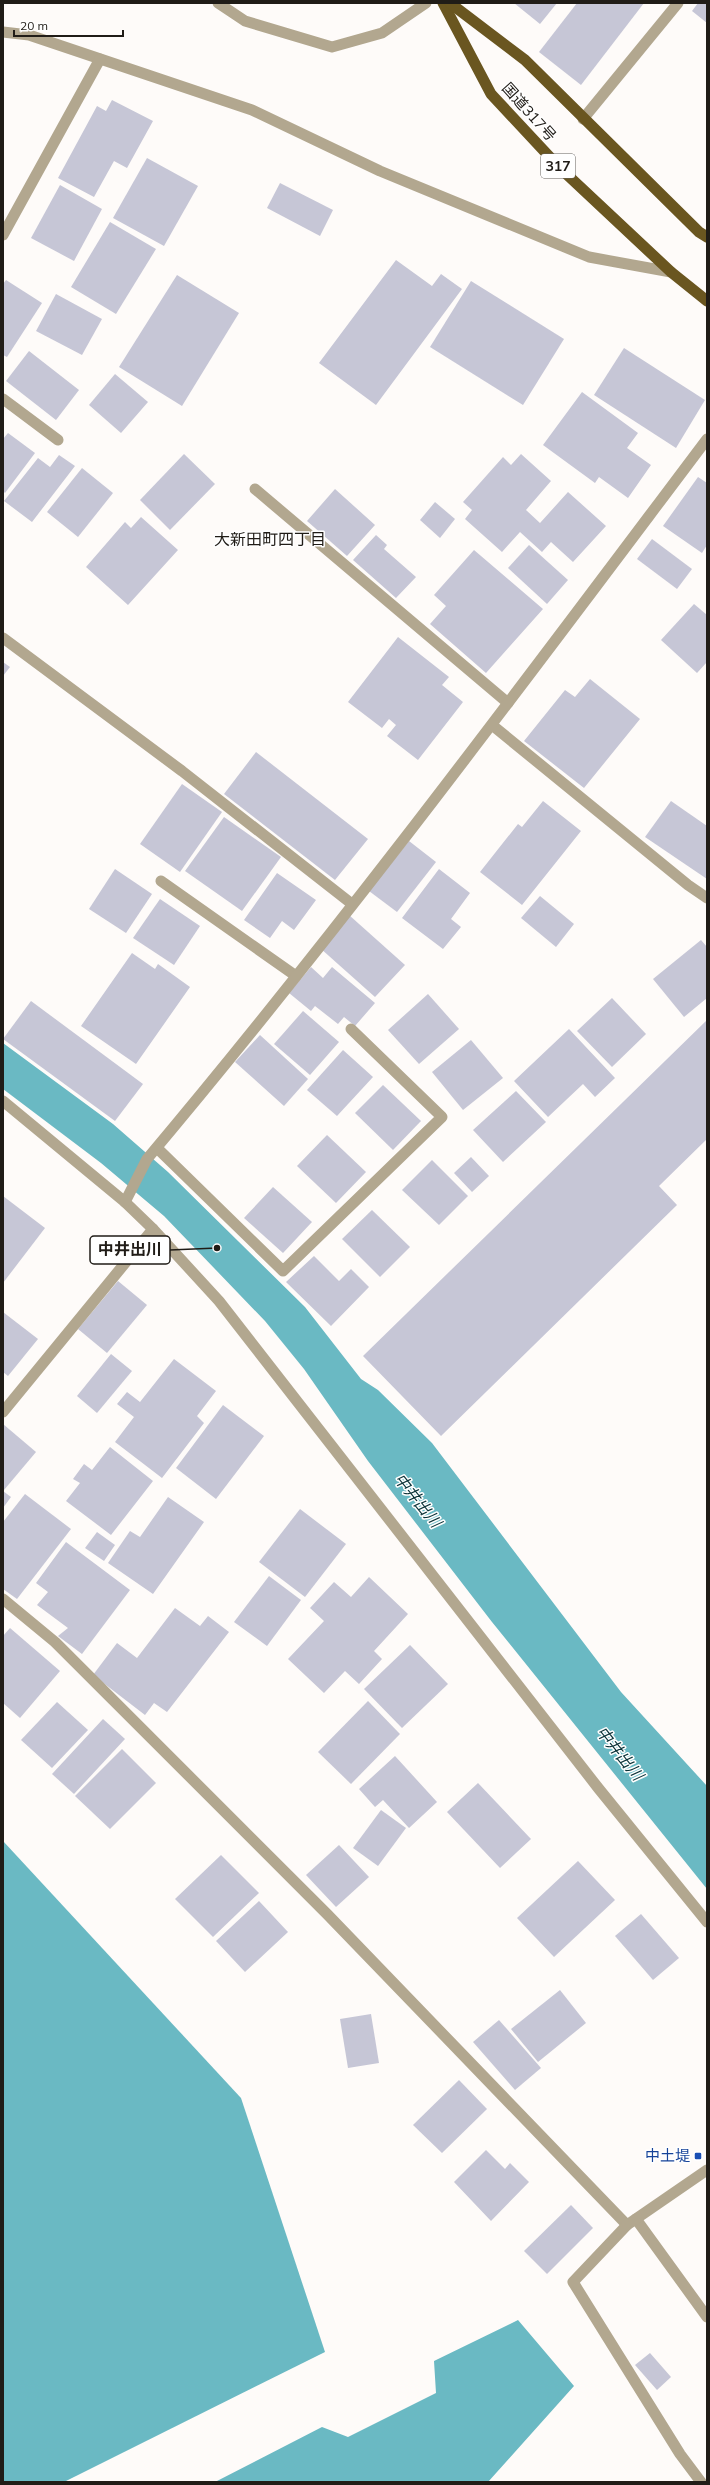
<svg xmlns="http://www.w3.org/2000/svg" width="710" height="2485" font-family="Mulish,'Noto Sans JP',sans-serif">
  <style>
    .water { fill: #6ab9c3 }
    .building { fill: #c6c6d6 }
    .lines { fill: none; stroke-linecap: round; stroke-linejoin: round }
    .minor { stroke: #b2a78f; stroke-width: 11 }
    .tertiary { stroke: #b2a78f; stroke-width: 11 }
    .trunk { stroke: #6a5620; stroke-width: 11 }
    .transit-dot { fill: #1a4fb4; stroke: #fff; stroke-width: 1.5 }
    .labels { text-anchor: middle; stroke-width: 3; stroke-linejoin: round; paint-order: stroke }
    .shield { fill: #fff; stroke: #63605d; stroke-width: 1 }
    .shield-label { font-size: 14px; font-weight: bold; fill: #201c17 }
    .street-label { font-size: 15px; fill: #201c17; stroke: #fff }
    .transit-label { font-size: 15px; fill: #164399; stroke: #fff; text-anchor: end }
    .neighbourhood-label { font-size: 16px; fill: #201c17; stroke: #fff }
    .water-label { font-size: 16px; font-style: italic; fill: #093136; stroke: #fff }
    .leader { fill: none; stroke: #201c17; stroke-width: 1.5 }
    .callout-dot { fill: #201c17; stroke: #fff; stroke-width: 1.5 }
    .callout { fill: #fff; stroke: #201c17; stroke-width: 1.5 }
    .callout-label { font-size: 16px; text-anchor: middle; font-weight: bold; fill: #201c17 }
  </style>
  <rect width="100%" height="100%" fill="#fefbf9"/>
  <g class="water">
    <polygon points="3,1043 113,1124 168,1172 305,1307 361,1379 378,1390 432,1443 621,1692 707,1786 707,1889 492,1622 368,1461 304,1369 265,1321 164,1216 101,1163 3,1089"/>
    <polygon points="3,1841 241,2098 325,2352 64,2482 3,2482"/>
    <polygon points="518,2320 574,2386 488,2482 215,2482 322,2427 348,2437 436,2393 434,2361"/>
  </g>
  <g class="building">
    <polygon points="514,3 557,3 540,24"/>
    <polygon points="577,3 644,3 581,85 539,52"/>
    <polygon points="698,3 707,3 707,23 692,11"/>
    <polygon points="112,100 153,121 127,168 114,161 94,197 58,178 97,106 106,111"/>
    <polygon points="147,158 198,186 164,246 113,218"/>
    <polygon points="280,183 333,210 320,236 267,208"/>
    <polygon points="60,185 102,209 74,261 31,238"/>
    <polygon points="110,222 156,249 116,314 71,287"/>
    <polygon points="396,260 432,286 441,274 462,289 376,405 319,363"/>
    <polygon points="177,275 239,313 182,406 119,367"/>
    <polygon points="6,280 42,303 7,357 3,355 3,284"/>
    <polygon points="471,281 564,339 523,405 430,347"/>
    <polygon points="56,294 102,319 82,355 36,331"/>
    <polygon points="624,348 705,400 676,448 594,395"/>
    <polygon points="29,351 79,390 56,420 6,381"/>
    <polygon points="115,374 148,402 121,433 89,405"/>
    <polygon points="582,392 638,433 627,448 651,465 628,498 599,477 595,483 543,445"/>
    <polygon points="8,433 35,453 5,493 3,491 3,439"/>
    <polygon points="184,454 215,484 170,530 140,500"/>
    <polygon points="521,454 551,481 526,510 540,523 568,492 606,526 573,562 551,542 542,552 520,532 502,552 465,519 472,510 463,502 503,457 511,465"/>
    <polygon points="59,455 75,466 32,522 4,501 38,458 50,467"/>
    <polygon points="82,468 113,493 78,537 47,512"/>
    <polygon points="698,477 707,483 707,545 702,553 663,526"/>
    <polygon points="335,489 375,525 347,556 307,521"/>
    <polygon points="435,502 455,519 440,538 420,520"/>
    <polygon points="141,517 178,550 128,605 86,567 125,522 131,528"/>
    <polygon points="376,535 387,545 384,549 416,577 396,598 353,560"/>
    <polygon points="652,539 692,569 677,589 637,559"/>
    <polygon points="529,545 568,580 547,604 508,568"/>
    <polygon points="474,550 543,609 486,673 430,624 446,606 434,595"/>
    <polygon points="694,604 707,615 707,662 697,673 661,640"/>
    <polygon points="398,637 449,677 442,685 463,702 418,760 387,736 396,725 389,719 382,728 348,702"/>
    <polygon points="3,662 10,667 3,676"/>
    <polygon points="590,679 640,719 584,788 524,741 565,690 575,697"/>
    <polygon points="256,752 368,839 335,880 224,794"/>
    <polygon points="182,784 222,812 180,872 140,844"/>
    <polygon points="543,801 581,831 522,905 480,872 518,824 522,827"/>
    <polygon points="671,801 707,826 707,879 645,837"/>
    <polygon points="224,817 281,857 242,911 185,871"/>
    <polygon points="409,841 436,862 397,912 369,891"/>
    <polygon points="115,869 152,894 126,933 89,909"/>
    <polygon points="439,869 470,893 451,919 461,927 443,949 402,918"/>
    <polygon points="277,873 316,900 294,930 282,921 270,938 244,920"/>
    <polygon points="540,896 574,924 556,947 521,918"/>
    <polygon points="160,899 200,926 174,965 133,938"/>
    <polygon points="349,915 405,965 375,997 320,948"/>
    <polygon points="701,940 707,947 707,998 684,1017 653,979"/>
    <polygon points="132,953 155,969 158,964 190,987 136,1064 81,1026"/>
    <polygon points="311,967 323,978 332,967 375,1003 355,1026 344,1017 338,1024 315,1006 311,1011 289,993"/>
    <polygon points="428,994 459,1029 419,1064 388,1030"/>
    <polygon points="612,998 646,1034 612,1067 577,1031"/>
    <polygon points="31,1001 143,1084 115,1121 3,1039"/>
    <polygon points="303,1011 339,1042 310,1075 274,1044"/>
    <polygon points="707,1020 707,1139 659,1186 677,1205 441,1436 363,1356"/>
    <polygon points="569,1029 615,1078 595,1097 583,1084 548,1117 514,1081"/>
    <polygon points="260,1035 308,1079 284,1106 235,1062"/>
    <polygon points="471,1040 503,1078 463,1110 432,1072"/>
    <polygon points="343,1050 373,1077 337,1116 307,1090"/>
    <polygon points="383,1085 421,1121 393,1150 355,1113"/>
    <polygon points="516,1091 546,1122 503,1162 473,1130"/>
    <polygon points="327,1135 366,1172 336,1203 297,1166"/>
    <polygon points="471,1157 489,1176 472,1192 454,1173"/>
    <polygon points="432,1160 468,1196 439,1225 402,1190"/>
    <polygon points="273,1187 312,1222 283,1253 244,1218"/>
    <polygon points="3,1196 45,1228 3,1283"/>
    <polygon points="372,1210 410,1247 380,1277 342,1239"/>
    <polygon points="314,1256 339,1281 351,1269 369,1287 331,1326 286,1282"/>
    <polygon points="118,1281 147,1305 107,1353 78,1329"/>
    <polygon points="3,1312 38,1339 8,1376 3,1372"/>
    <polygon points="111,1354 132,1371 97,1413 77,1396"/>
    <polygon points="174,1359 216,1391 197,1416 204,1423 162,1478 115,1442 134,1417 117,1404 127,1392 140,1402"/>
    <polygon points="223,1405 264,1436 216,1499 176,1468"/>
    <polygon points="3,1424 36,1452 4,1490 3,1489"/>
    <polygon points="110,1447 153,1481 111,1535 66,1501 80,1483 73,1479 84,1464 92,1470"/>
    <polygon points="3,1491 11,1497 3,1508"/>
    <polygon points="25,1494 71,1529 17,1599 3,1589 3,1522"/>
    <polygon points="168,1497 204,1522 153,1594 108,1563 130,1531 140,1537"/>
    <polygon points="300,1509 346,1544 305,1597 259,1562"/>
    <polygon points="97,1532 115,1545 104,1561 85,1548"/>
    <polygon points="66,1542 130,1590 82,1654 58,1636 68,1628 37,1605 48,1592 36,1583"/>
    <polygon points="269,1576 301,1600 267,1646 234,1622"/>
    <polygon points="369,1577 408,1614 374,1651 382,1659 359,1684 345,1671 324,1693 288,1659 324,1621 310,1608 334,1582 351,1597"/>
    <polygon points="175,1608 200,1626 208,1616 229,1632 167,1712 154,1703 145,1715 93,1675 117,1643 137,1658"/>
    <polygon points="10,1628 60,1671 20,1718 3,1703 3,1636"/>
    <polygon points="410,1645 448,1684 402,1728 364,1689"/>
    <polygon points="368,1701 400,1734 351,1784 318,1752"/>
    <polygon points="57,1702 88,1730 52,1768 21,1740"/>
    <polygon points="103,1719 125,1739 74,1794 52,1774"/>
    <polygon points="122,1749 156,1783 110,1829 75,1796"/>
    <polygon points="395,1756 437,1802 409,1828 383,1800 375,1807 359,1789"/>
    <polygon points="478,1783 531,1839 500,1868 447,1812"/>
    <polygon points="381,1810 406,1828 378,1866 353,1848"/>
    <polygon points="339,1845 369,1877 336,1907 306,1875"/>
    <polygon points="221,1855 259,1893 213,1937 175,1899"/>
    <polygon points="578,1861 615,1900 554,1957 517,1918"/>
    <polygon points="259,1901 288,1932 245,1972 216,1941"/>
    <polygon points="641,1914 679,1958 653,1980 615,1936"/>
    <polygon points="560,1990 586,2023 538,2062 511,2029"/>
    <polygon points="371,2014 379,2063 348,2068 340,2019"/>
    <polygon points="499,2020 541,2068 515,2090 473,2042"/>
    <polygon points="459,2080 487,2109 442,2153 413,2125"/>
    <polygon points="486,2150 505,2169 510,2163 529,2182 491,2221 454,2182"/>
    <polygon points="571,2205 593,2228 547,2274 524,2251"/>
    <polygon points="650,2353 671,2377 657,2390 635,2365"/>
  </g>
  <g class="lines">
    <g class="minor">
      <polyline points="3,32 29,35 252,110 380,171 589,257 671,272"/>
      <polyline points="583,119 678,3"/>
      <polyline points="3,235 100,59"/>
      <polyline points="3,399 58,440"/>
      <polyline points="255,489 508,703"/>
      <polyline points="3,638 182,771 352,904"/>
      <polyline points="492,725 688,885 707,898"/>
      <polyline points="161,881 296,976"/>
      <polyline points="3,1101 125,1202 153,1229 219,1301 599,1789 707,1922"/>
      <polyline points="157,1148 283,1271 442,1117 351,1029"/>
      <path d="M 125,1202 L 147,1159 C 343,926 524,682 707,439"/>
      <polyline points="3,1412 153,1229"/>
      <polyline points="3,1599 55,1642 327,1914 627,2225"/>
      <polyline points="636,2219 707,2317"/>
      <polyline points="701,2482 680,2454 573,2282 627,2225 707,2170"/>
    </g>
    <polyline class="tertiary" points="218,3 245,21 332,47 382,33 426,3"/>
    <g class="trunk">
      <polyline points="443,3 491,94 560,168 671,272 707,301"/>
      <polyline points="450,3 525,60 699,232 707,237"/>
    </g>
  </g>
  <rect class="transit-dot" x="694" y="2152" width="8" height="8" rx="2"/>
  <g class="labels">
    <rect class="shield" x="541" y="154" width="34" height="24" rx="3"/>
    <g class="shield-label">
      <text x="558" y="171">317</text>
    </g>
    <g class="street-label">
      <text transform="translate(529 112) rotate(48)" y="5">国道317号</text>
    </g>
    <g class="transit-label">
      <text x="690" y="2161">中土堤</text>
    </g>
    <g class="neighbourhood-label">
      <text x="270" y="545">大新田町四丁目</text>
    </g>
    <g class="water-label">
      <text transform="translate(418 1500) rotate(51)" y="6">中井出川</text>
      <text transform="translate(620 1753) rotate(51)" y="6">中井出川</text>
    </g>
  </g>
  <path class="leader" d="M217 1248L170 1250"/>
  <circle class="callout-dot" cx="217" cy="1248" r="4"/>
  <rect class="callout" x="90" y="1236" width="80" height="28" rx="4"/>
  <g class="callout-label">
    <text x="130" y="1255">中井出川</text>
  </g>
  <rect width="710" height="2485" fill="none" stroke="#201c17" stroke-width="8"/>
  <path d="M14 30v6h109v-6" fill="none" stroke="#201c17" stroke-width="2"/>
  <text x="20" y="30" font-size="12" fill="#201c17" stroke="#ffffff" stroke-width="3" paint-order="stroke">20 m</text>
</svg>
